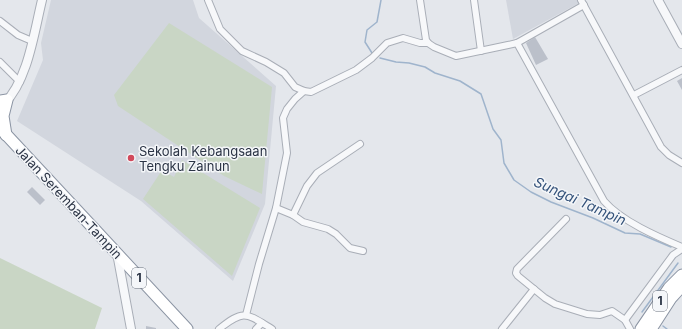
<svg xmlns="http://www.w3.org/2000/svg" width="682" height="329" font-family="Inter,sans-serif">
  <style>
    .built { fill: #d2d6de }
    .green { fill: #c9d6c5 }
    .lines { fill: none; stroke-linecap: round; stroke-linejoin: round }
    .stream { stroke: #9fb4cc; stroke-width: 1.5 }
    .building { fill: #bbc0ca }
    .minor-casing { stroke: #a9aeb7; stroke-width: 8 }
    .tertiary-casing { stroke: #a9aeb7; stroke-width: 10 }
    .trunk-casing { stroke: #8b94a3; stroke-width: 13 }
    .minor { stroke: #f7f8fa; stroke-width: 6 }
    .tertiary { stroke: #f7f8fa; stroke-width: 8 }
    .trunk { stroke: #fff; stroke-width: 11 }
    .poi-dot { fill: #d1495b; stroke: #f4f6f9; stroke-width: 1.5 }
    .labels { text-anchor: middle; stroke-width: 3; stroke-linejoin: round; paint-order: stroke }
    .shield { fill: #f4f6f9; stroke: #676e7b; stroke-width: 1 }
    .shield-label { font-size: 12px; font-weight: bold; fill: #2b3445 }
    .poi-label { font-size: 13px; fill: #2b3445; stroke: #f4f6f9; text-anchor: start }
    .street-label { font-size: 13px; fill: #2b3445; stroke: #f4f6f9 }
    .water-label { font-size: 14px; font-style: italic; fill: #34527a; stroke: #f4f6f9 }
  </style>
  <rect width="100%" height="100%" fill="#e4e7ec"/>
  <g class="built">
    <polygon points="51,0 193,0 199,18 276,86 265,204 233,281 141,201 17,121 43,60 41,43"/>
    <polygon points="506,0 577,0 579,3 513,39"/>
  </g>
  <g class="green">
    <polygon points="169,23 272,87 262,194 224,176 118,106 114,95"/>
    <polygon points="182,160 260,208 232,276 143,199 162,170 174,177"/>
    <polygon points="0,258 102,308 95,329 0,329"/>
  </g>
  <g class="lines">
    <g class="stream">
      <polyline points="372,53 365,42 367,30 377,22 381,0"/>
      <polyline points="380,58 396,62 409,63 425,67 435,73 460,81 481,94 493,129 501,140 504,163 514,180 531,192 551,202 593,218 625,233 640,234 671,247"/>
      <polyline points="642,312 678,263"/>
      <polyline points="663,326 667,329"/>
    </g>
  </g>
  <g class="building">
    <polygon points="535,37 548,59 536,65 526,43"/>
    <polygon points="682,78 682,90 677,81"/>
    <polygon points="32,187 45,200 40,205 27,192"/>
    <polygon points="146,326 156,328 156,329 146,329"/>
  </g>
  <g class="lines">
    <g class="minor-casing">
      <g id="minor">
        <polyline points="208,0 220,29 242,51 266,62 284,73 295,87 304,91 311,92 356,70 372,58 387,43 403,38 420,43 428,43"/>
        <polyline points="420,0 426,40 428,43 434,47 456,56 508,45 517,43 584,5"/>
        <polyline points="474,0 481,51"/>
        <polyline points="581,0 661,147 669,155 682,163"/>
        <polyline points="0,21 18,35 32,41"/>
        <path d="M 517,43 L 604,201 C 621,221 658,237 682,247"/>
        <polyline points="0,62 20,82"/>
        <polyline points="634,95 682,70"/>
        <polyline points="276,208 287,153 283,118 287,109 295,99 304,91"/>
        <polyline points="293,215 307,186 317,173 360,144"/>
        <polyline points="566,219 517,269 516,273 518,276 545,298 555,304 587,314 600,315 612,311 625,320 630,329"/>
        <polyline points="246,315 259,264 276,208 293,215 303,222 328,229 336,234 350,248 363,251"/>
        <polyline points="625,320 673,255 682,249"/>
        <path d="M 219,329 C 244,309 246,313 272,329"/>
        <polyline points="256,329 262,323"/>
        <polyline points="502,329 534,289"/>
      </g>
    </g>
    <g class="tertiary-casing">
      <g id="tertiary">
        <polyline points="658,0 682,44"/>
        <path d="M 4,104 C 28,80 34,33 42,0"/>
        <polyline points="117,253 131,329"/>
      </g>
    </g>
    <g class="trunk-casing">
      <g id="trunk">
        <polyline points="0,101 7,100 3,116 6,135"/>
        <polyline points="0,128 97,232 187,329"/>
        <polyline points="641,329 669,288 682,275"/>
        <polyline points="651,329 671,298 682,286"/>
      </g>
    </g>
    <use href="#minor" class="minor"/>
    <use href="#tertiary" class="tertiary"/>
    <use href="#trunk" class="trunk"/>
  </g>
  <circle class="poi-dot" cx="131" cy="158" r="4"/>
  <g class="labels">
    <g class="shield">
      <rect x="132" y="268" width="14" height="20" rx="3"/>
      <rect x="653" y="291" width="14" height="20" rx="3"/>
    </g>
    <g class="shield-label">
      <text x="139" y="282">1</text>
      <text x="660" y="305">1</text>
    </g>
    <g class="poi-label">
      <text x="139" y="156">Sekolah Kebangsaan<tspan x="139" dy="15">Tengku Zainun</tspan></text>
    </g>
    <g class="street-label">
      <text transform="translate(69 202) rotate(47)" y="5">Jalan Seremban-Tampin</text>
    </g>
    <g class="water-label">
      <text transform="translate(580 201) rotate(24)" y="5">Sungai Tampin</text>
    </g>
  </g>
</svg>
